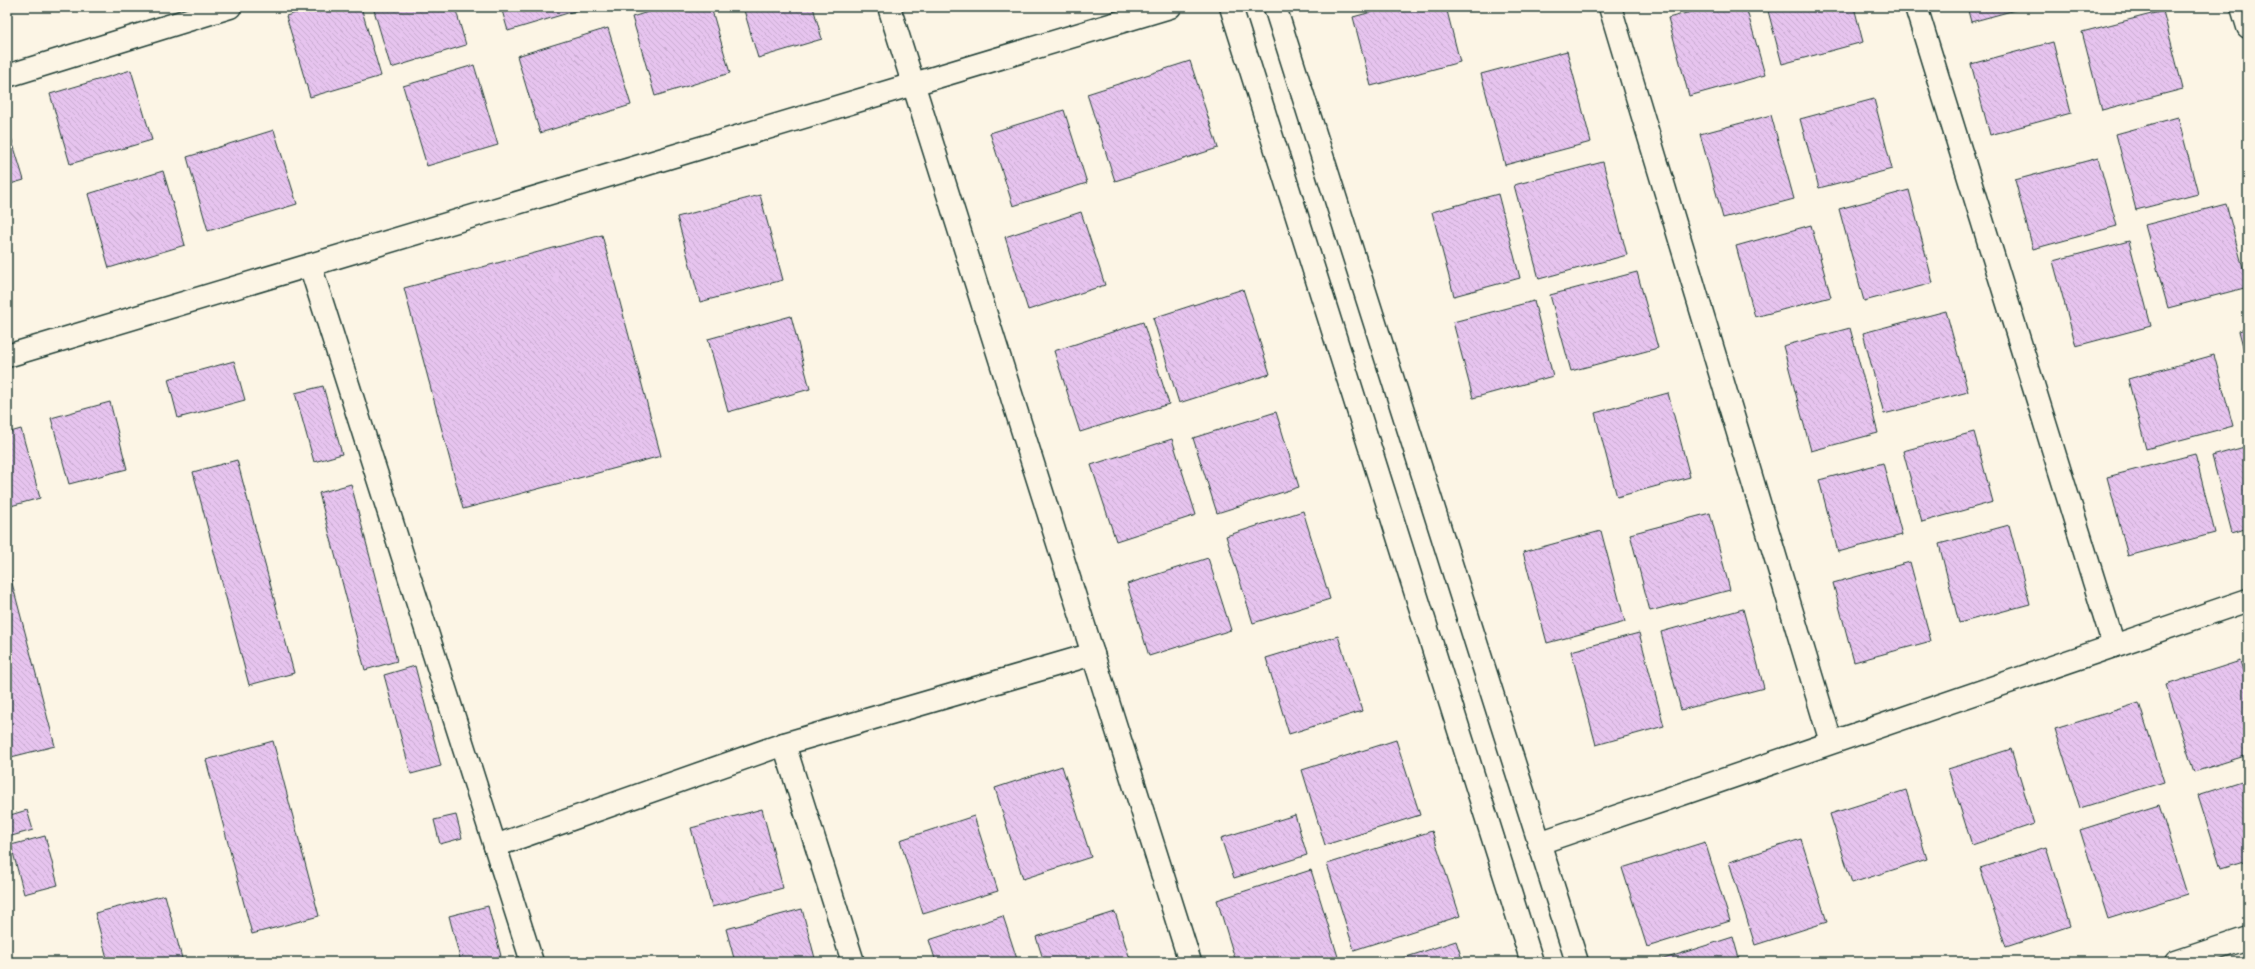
<svg xmlns="http://www.w3.org/2000/svg" width="2255" height="969" font-family="'Gochi Hand',sans-serif">
  <style>
    .building { fill: url(#building-back-hatch); stroke: #1f3d34 }
    .lines { fill: none; stroke-linecap: round; stroke-linejoin: round }
    .minor-casing { stroke: #1f3d34; stroke-width: 25 }
    .minor { stroke: #fcf5e5; stroke-width: 22 }
  </style>
  <defs>
    <pattern id="building-back-hatch" width="6" height="6" patternUnits="userSpaceOnUse"><rect width="6" height="6" fill="#e7c4ef"/><path d="M-1 5l2 2M0 0l6 6M5-1l2 2" fill="none" stroke="#c6a9ce"/></pattern>
  </defs>
  <rect width="100%" height="100%" fill="#fcf5e5"/>
  <filter id="ink" filterUnits="userSpaceOnUse"><feTurbulence type="fractalNoise" baseFrequency=".025" numOctaves="2"/><feDisplacementMap in="SourceGraphic" scale="8" xChannelSelector="R" yChannelSelector="G"/><feConvolveMatrix kernelMatrix="1 2 1 2 8 2 1 2 1" color-interpolation-filters="sRGB"/></filter>
  <g filter="url(#ink)">
    <g class="building">
      <polygon points="316,7 361,7 381,76 310,97 286,16"/>
      <polygon points="373,7 455,7 466,45 391,68"/>
      <polygon points="501,7 588,7 508,31"/>
      <polygon points="664,7 711,7 730,73 655,96 632,17"/>
      <polygon points="743,7 813,7 822,39 758,58"/>
      <polygon points="1390,7 1446,7 1460,62 1371,86 1353,17"/>
      <polygon points="1709,7 1746,7 1765,75 1689,96 1668,18"/>
      <polygon points="1767,7 1854,7 1863,42 1782,64"/>
      <polygon points="1967,7 2026,7 1971,22"/>
      <polygon points="2163,11 2183,89 2102,110 2082,32"/>
      <polygon points="608,28 631,105 540,133 517,56"/>
      <polygon points="2053,42 2071,113 1990,135 1971,64"/>
      <polygon points="1567,51 1591,142 1505,165 1481,74"/>
      <polygon points="1190,61 1218,148 1115,181 1087,94"/>
      <polygon points="474,65 498,145 427,166 403,86"/>
      <polygon points="131,70 152,140 70,164 50,94"/>
      <polygon points="1874,99 1892,169 1819,188 1800,119"/>
      <polygon points="1064,110 1087,183 1013,206 990,133"/>
      <polygon points="1771,115 1794,199 1723,218 1700,134"/>
      <polygon points="2178,117 2198,194 2136,210 2116,134"/>
      <polygon points="7,124 24,180 7,185"/>
      <polygon points="274,130 297,204 208,231 187,157"/>
      <polygon points="2098,158 2117,226 2033,249 2015,180"/>
      <polygon points="1603,162 1627,255 1539,279 1514,185"/>
      <polygon points="163,171 185,245 109,268 88,194"/>
      <polygon points="1909,190 1933,283 1864,301 1839,209"/>
      <polygon points="1498,194 1520,278 1454,296 1432,212"/>
      <polygon points="760,195 783,280 700,302 677,217"/>
      <polygon points="2226,204 2248,287 2168,308 2145,225"/>
      <polygon points="1081,212 1105,285 1028,310 1005,237"/>
      <polygon points="1811,225 1831,297 1755,317 1736,246"/>
      <polygon points="602,235 661,456 463,509 404,288"/>
      <polygon points="2129,241 2151,326 2076,346 2053,261"/>
      <polygon points="1637,272 1658,348 1571,371 1550,295"/>
      <polygon points="1243,289 1270,374 1179,403 1153,318"/>
      <polygon points="1534,301 1553,376 1473,398 1453,322"/>
      <polygon points="1946,311 1968,392 1884,414 1863,333"/>
      <polygon points="791,316 810,389 728,412 708,339"/>
      <polygon points="1143,322 1169,404 1080,432 1054,351"/>
      <polygon points="1850,328 1878,433 1811,451 1783,346"/>
      <polygon points="2248,328 2248,357 2246,358 2239,331"/>
      <polygon points="2214,355 2233,426 2146,449 2128,379"/>
      <polygon points="234,361 245,400 178,418 168,379"/>
      <polygon points="323,386 342,454 314,462 295,393"/>
      <polygon points="1668,393 1690,477 1617,497 1595,413"/>
      <polygon points="110,402 127,469 69,484 51,418"/>
      <polygon points="1276,412 1299,487 1217,513 1193,438"/>
      <polygon points="21,429 40,498 7,507 7,433"/>
      <polygon points="1974,432 1993,502 1922,522 1903,451"/>
      <polygon points="1172,439 1196,515 1116,541 1091,465"/>
      <polygon points="2248,446 2248,528 2232,533 2212,456"/>
      <polygon points="2195,454 2215,533 2128,556 2107,477"/>
      <polygon points="237,460 294,673 249,685 193,472"/>
      <polygon points="1883,463 1902,535 1838,552 1819,480"/>
      <polygon points="351,484 397,661 365,670 319,493"/>
      <polygon points="1303,511 1330,599 1253,623 1226,536"/>
      <polygon points="1710,513 1730,590 1650,611 1630,534"/>
      <polygon points="2009,525 2030,604 1959,623 1939,544"/>
      <polygon points="1601,531 1625,622 1547,643 1523,552"/>
      <polygon points="1208,558 1231,630 1149,656 1127,584"/>
      <polygon points="1910,562 1931,641 1854,662 1833,583"/>
      <polygon points="7,564 55,746 7,758"/>
      <polygon points="1743,609 1764,688 1681,710 1661,632"/>
      <polygon points="1639,633 1664,726 1596,745 1571,651"/>
      <polygon points="1338,636 1362,711 1289,734 1266,658"/>
      <polygon points="2240,661 2248,687 2248,755 2194,772 2166,685"/>
      <polygon points="415,666 441,766 411,774 384,675"/>
      <polygon points="2139,703 2164,782 2080,808 2055,729"/>
      <polygon points="1396,740 1420,815 1325,845 1302,770"/>
      <polygon points="273,741 319,916 252,934 206,760"/>
      <polygon points="2011,749 2034,824 1972,845 1948,769"/>
      <polygon points="1062,766 1091,857 1023,879 995,788"/>
      <polygon points="2248,779 2248,860 2221,868 2198,795"/>
      <polygon points="1906,790 1927,859 1852,883 1830,814"/>
      <polygon points="2159,805 2187,894 2108,919 2080,830"/>
      <polygon points="762,809 783,888 712,907 691,828"/>
      <polygon points="27,810 33,830 8,837 7,816"/>
      <polygon points="456,815 462,838 440,844 434,820"/>
      <polygon points="1295,815 1307,855 1234,878 1221,838"/>
      <polygon points="974,816 998,891 923,914 900,840"/>
      <polygon points="1432,831 1460,916 1354,950 1327,864"/>
      <polygon points="45,836 58,885 24,894 11,845"/>
      <polygon points="1801,839 1827,922 1755,945 1729,862"/>
      <polygon points="1705,842 1730,921 1647,947 1622,868"/>
      <polygon points="2046,847 2070,926 2006,947 1980,868"/>
      <polygon points="1311,870 1339,960 1334,962 1236,962 1217,900"/>
      <polygon points="165,895 183,962 108,962 95,913"/>
      <polygon points="488,906 501,956 478,962 461,962 449,916"/>
      <polygon points="802,909 816,962 735,962 726,929"/>
      <polygon points="1115,912 1131,962 1044,962 1036,937"/>
      <polygon points="1003,916 1018,962 936,962 929,940"/>
      <polygon points="1733,937 1740,962 1654,962"/>
      <polygon points="1456,941 1463,962 1391,962"/>
    </g>
    <g class="lines">
      <g class="minor-casing">
        <g id="minor">
          <polyline points="889,7 1190,962"/>
          <polyline points="1231,7 1532,962"/>
          <polyline points="1275,7 1577,962"/>
          <polyline points="1610,7 1831,742"/>
          <polyline points="1916,7 2114,646"/>
          <polyline points="2242,7 2248,27"/>
          <polyline points="7,76 230,7"/>
          <polyline points="310,265 532,962"/>
          <polyline points="7,356 1170,7"/>
          <polyline points="784,744 853,962"/>
          <polyline points="1539,843 2248,600"/>
          <polyline points="495,846 784,744 1093,654"/>
          <polyline points="2176,962 2248,938"/>
        </g>
      </g>
      <use href="#minor" class="minor"/>
    </g>
  </g>
  <rect width="2255" height="969" fill="none" stroke="#fcf5e5" stroke-width="24"/>
  <rect x="12" y="12" width="2231" height="945" fill="none" stroke="#1f3d34" stroke-width="1.5" filter="url(#ink)"/>
</svg>
